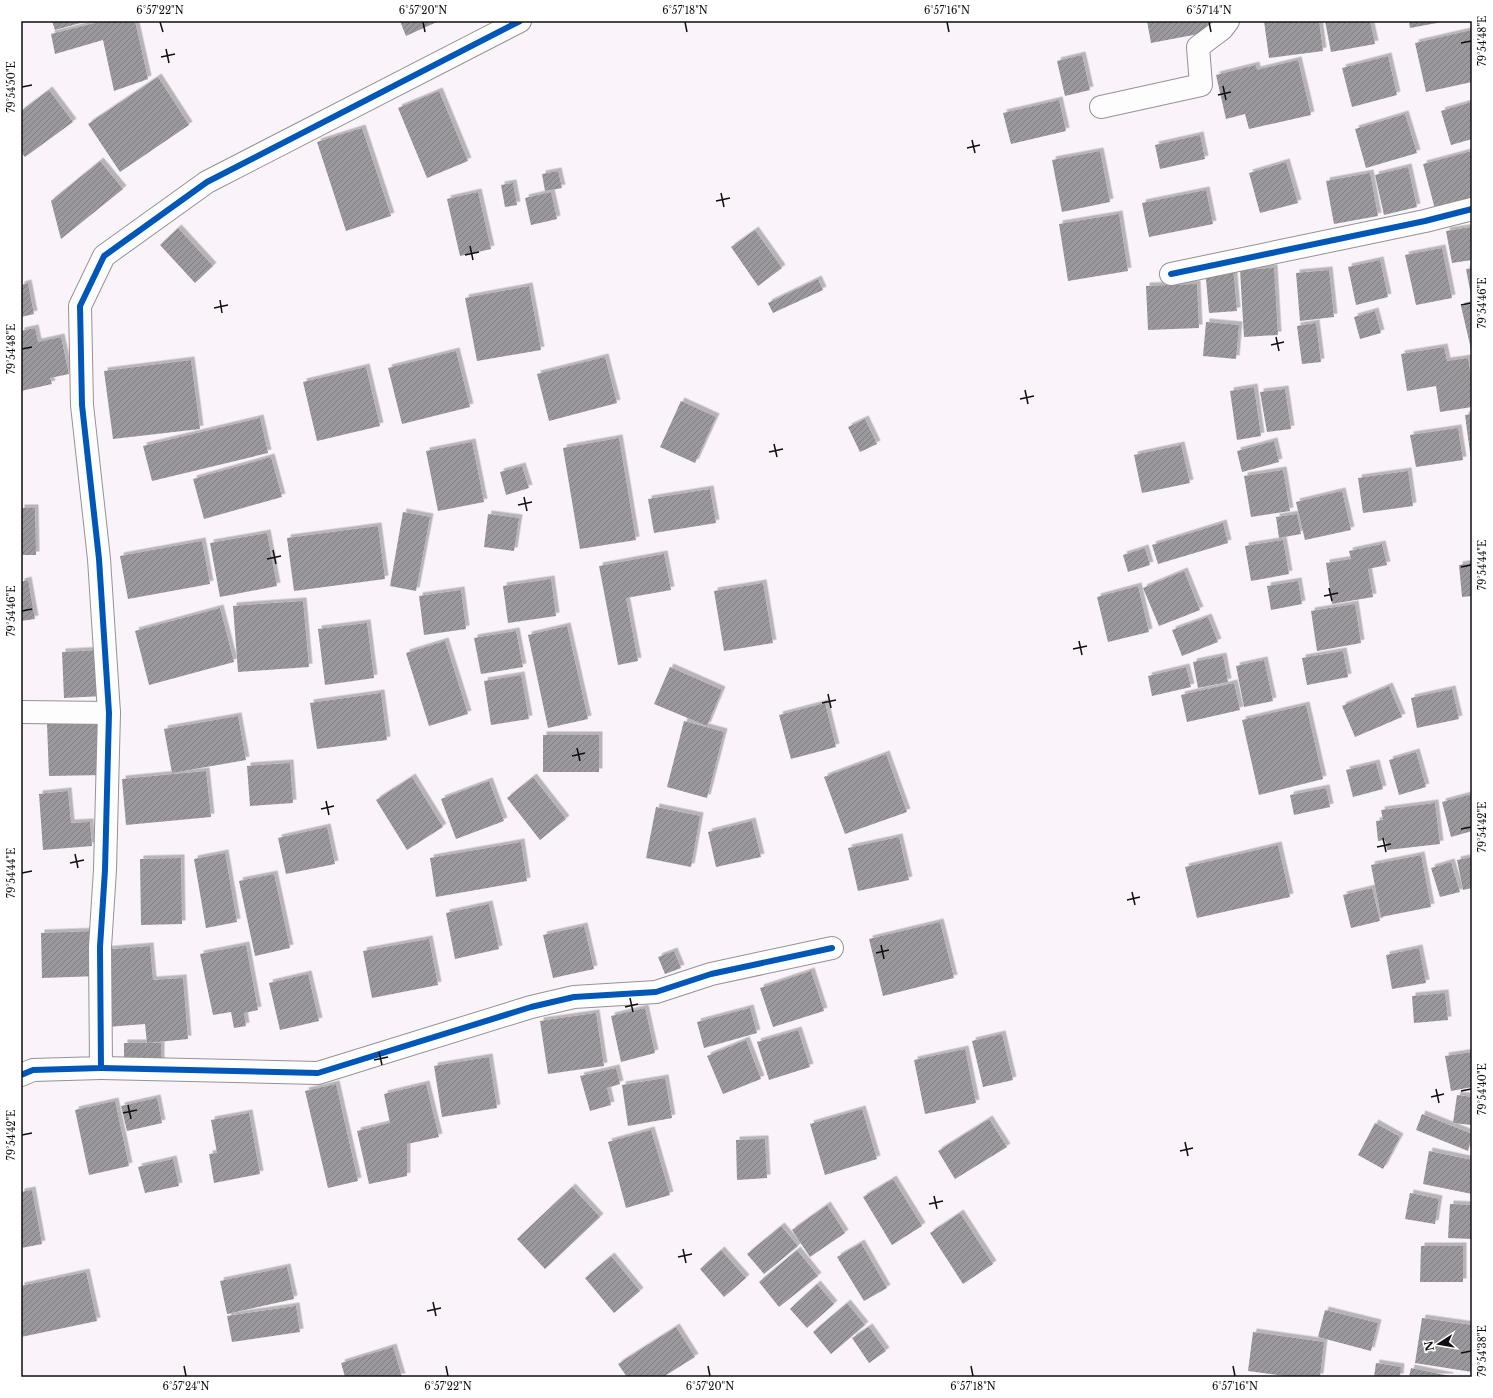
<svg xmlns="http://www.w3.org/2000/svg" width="1493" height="1398" font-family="'Libre Baskerville',serif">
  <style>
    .building { fill: url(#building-hatch); filter: url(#shadow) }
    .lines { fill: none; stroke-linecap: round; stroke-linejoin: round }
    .minor-casing { stroke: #949294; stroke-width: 24 }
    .minor { stroke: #fefdfe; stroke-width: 22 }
    .cycleway-casing { stroke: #fff; stroke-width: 8 }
    .cycleway { stroke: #0057b8; stroke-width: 6 }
    .ticks { fill: none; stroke: #0e0e0e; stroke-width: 1.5 }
    .neatline { fill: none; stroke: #0e0e0e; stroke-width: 1.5 }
    .ticks-label { font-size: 10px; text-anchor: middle; fill: #0e0e0e }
  </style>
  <defs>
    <pattern id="building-hatch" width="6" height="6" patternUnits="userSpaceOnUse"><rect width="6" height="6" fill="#9c999e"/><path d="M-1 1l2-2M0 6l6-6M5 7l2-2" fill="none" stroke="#7e7b7f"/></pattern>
    <filter id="shadow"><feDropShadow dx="3.5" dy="-3.5" stdDeviation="0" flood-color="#0004"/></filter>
  </defs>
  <rect width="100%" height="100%" fill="#faf4fa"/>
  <g class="building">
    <polygon points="52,21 88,21 55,30"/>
    <polygon points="103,21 135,21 148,79 114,91 103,40 55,54 51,34"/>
    <polygon points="400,21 439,21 406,36"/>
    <polygon points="1147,21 1207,21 1209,32 1151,43"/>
    <polygon points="1264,21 1319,21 1323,51 1269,58"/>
    <polygon points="1325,21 1370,21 1375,44 1331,52"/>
    <polygon points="1409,21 1442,21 1442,22 1410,28"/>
    <polygon points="1472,30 1472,82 1426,92 1415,43"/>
    <polygon points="1082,55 1090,90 1065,96 1057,61"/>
    <polygon points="1388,56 1397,95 1352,107 1342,68"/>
    <polygon points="1298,60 1311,115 1249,129 1245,114 1226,119 1216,75 1256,65 1257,70"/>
    <polygon points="158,77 189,125 120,172 88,124"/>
    <polygon points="49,90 73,122 25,157 21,152 21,111"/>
    <polygon points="439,91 468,161 427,178 398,108"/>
    <polygon points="1059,100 1066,131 1011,144 1003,113"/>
    <polygon points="1472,102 1472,139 1451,145 1441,111"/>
    <polygon points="1405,114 1417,153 1366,168 1355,129"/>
    <polygon points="362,128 391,216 346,231 317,142"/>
    <polygon points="1200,135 1205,159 1160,169 1155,145"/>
    <polygon points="1100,151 1110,202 1062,212 1052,160"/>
    <polygon points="1472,151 1472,199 1435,209 1423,164"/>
    <polygon points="100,161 123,189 61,239 51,201"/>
    <polygon points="1286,162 1298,203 1260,213 1249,173"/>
    <polygon points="1408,167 1417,207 1384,215 1375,175"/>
    <polygon points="558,171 562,188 545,191 542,174"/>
    <polygon points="1370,173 1378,216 1334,224 1326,181"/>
    <polygon points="513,183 517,205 505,207 501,185"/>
    <polygon points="1206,190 1213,224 1149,237 1142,203"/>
    <polygon points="478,192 491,249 460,256 447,199"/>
    <polygon points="551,192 557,219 531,225 525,198"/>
    <polygon points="1119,214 1128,271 1068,281 1059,224"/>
    <polygon points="1472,227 1472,260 1452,263 1446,231"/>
    <polygon points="178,228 213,266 195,283 160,245"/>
    <polygon points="755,230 782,268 758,286 731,247"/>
    <polygon points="1442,248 1452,298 1416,305 1405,255"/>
    <polygon points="1380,260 1388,297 1356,305 1348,267"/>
    <polygon points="1233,266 1237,311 1209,313 1205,268"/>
    <polygon points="1274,268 1278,335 1244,337 1240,270"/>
    <polygon points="1472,268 1472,295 1471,295 1466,269"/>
    <polygon points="1329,270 1334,317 1300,321 1296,273"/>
    <polygon points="818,279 823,290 773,313 768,303"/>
    <polygon points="28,283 34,314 21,317 21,285"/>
    <polygon points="1197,284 1199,328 1148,330 1146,286"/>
    <polygon points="529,286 541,350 477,361 465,298"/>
    <polygon points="1472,304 1472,349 1471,349 1461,306"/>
    <polygon points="1375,311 1381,333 1360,339 1354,317"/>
    <polygon points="1206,322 1239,325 1236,359 1203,356"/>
    <polygon points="1316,323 1321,362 1302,364 1297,326"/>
    <polygon points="35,328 38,342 61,337 69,374 50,378 52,384 21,391 21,331"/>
    <polygon points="1444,347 1447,361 1468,358 1472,383 1472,407 1440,412 1436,386 1407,391 1401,354"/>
    <polygon points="456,351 470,407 402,424 388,368"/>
    <polygon points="605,357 617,403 549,421 537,374"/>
    <polygon points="191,360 200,429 113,439 104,371"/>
    <polygon points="366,367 380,426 317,441 303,382"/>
    <polygon points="1254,387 1261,436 1237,440 1230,391"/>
    <polygon points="1285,389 1291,429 1267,432 1260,392"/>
    <polygon points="681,401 716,417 695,463 660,447"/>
    <polygon points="1472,414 1472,460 1471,460 1465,415"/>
    <polygon points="260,418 268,453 152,481 143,446"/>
    <polygon points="865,419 877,444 860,452 848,427"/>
    <polygon points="1458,428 1463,460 1416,467 1410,435"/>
    <polygon points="619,438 636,540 580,549 563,448"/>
    <polygon points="1274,441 1279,462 1242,472 1237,451"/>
    <polygon points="472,442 484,502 438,511 426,451"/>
    <polygon points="1181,445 1190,483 1142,493 1134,455"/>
    <polygon points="271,457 282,497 204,519 193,479"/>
    <polygon points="522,466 529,488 506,495 500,472"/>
    <polygon points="1283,470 1290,511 1251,517 1244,476"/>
    <polygon points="1408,471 1413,506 1363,513 1358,478"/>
    <polygon points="710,489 716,523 654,533 648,499"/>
    <polygon points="1342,491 1351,530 1305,540 1296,502"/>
    <polygon points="21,508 35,508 36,555 21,555"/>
    <polygon points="403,512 430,517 416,591 390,586"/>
    <polygon points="488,514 519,518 514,551 484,547"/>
    <polygon points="1297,514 1301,534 1279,538 1276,517"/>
    <polygon points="1223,523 1228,543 1158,564 1152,545"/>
    <polygon points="378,526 385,579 294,591 287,538"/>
    <polygon points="267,533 277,586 220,597 210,543"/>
    <polygon points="1283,540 1289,574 1251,581 1245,546"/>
    <polygon points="202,541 210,584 128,599 120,556"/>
    <polygon points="1382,544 1387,565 1368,569 1373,597 1332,604 1326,563 1351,559 1349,551"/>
    <polygon points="1145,548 1150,565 1128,572 1123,555"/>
    <polygon points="664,554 671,590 626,598 638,661 618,665 599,566"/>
    <polygon points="1472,563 1472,596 1462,597 1459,565"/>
    <polygon points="1184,571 1200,610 1159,626 1143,588"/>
    <polygon points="551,579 556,616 508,623 503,586"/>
    <polygon points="28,580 35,619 21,621 21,582"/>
    <polygon points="1298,581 1302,604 1271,610 1267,586"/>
    <polygon points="763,583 773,643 724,651 714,591"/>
    <polygon points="1138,586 1149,632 1108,642 1097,597"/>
    <polygon points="461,590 466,629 424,635 419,596"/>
    <polygon points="303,601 309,667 238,672 233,606"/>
    <polygon points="1355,604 1361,643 1317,651 1311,611"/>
    <polygon points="220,608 234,662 149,685 135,631"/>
    <polygon points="1208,617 1218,642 1182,656 1172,630"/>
    <polygon points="367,623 374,678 325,685 318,629"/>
    <polygon points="567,626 588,719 548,728 528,635"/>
    <polygon points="516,631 523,667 481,674 474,638"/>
    <polygon points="445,641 468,714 429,726 406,653"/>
    <polygon points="100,650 103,696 64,698 62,652"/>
    <polygon points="1343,651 1348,677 1307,685 1302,658"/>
    <polygon points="1223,656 1228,682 1198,688 1193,662"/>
    <polygon points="1264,660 1273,701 1244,707 1236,666"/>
    <polygon points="670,667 722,690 707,726 654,704"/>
    <polygon points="1186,667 1191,687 1152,696 1148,676"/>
    <polygon points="521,675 529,719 491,725 484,681"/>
    <polygon points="1234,683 1240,710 1187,722 1181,695"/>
    <polygon points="1389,686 1402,717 1355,737 1342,706"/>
    <polygon points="1452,689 1459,719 1417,728 1411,698"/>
    <polygon points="381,693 387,740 317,749 310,703"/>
    <polygon points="825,703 836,747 791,759 779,715"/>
    <polygon points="1306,705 1323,779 1259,795 1242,720"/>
    <polygon points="238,716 246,760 172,773 164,729"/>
    <polygon points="684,721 724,732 707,798 667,787"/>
    <polygon points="104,722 105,775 49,776 47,724"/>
    <rect x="543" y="735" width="56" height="37"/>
    <polygon points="1416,752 1426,787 1399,795 1389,760"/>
    <polygon points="886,754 907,812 845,834 824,777"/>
    <polygon points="290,763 293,803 250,806 247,766"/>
    <polygon points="1376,763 1383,789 1353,797 1346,770"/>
    <polygon points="206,771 211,817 126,825 122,779"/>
    <polygon points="412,777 443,827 407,850 376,800"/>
    <polygon points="533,777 566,819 540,840 507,798"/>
    <polygon points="489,781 504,821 456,839 441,799"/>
    <polygon points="1326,788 1330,807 1294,815 1290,795"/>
    <polygon points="68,791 71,823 90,822 92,846 43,850 39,794"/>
    <polygon points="1472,794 1472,831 1451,837 1442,802"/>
    <polygon points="1435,803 1440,844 1387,850 1385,840 1378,841 1376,821 1383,820 1381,810"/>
    <polygon points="656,807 700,816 691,867 646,858"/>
    <polygon points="752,821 761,857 716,867 708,832"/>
    <polygon points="327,827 335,864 286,874 278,838"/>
    <polygon points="899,837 909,880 858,891 848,848"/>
    <polygon points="521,842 527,881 436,897 430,858"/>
    <polygon points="1278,845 1290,897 1197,918 1185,867"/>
    <polygon points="225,853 237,922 206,928 194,859"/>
    <polygon points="1421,855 1431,907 1381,917 1371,865"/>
    <polygon points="1472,857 1472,888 1463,890 1457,860"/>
    <polygon points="181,858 182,924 141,925 140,859"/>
    <polygon points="1451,862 1460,892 1440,897 1431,868"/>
    <polygon points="274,874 290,948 255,956 239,881"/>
    <polygon points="1372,888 1380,921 1351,928 1343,895"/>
    <polygon points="489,904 499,949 455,959 446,913"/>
    <polygon points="940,922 954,978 883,996 869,939"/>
    <polygon points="584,926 594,969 553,978 543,935"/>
    <polygon points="97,931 99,976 42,978 41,933"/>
    <polygon points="429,939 438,985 372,998 363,951"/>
    <polygon points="246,945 258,1010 244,1013 246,1026 234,1028 231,1012 213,1015 200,954"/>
    <polygon points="150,946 153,980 183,978 188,1039 147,1043 145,1024 107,1027 101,950"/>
    <polygon points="1419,948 1426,983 1392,989 1386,955"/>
    <polygon points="674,951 681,968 665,974 658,957"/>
    <polygon points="811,971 824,1011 773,1027 760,988"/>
    <polygon points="308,974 319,1021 280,1030 269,983"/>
    <polygon points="1445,993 1448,1020 1414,1023 1412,996"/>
    <polygon points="645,1008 655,1053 621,1062 611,1016"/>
    <polygon points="750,1008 757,1033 704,1048 697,1022"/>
    <polygon points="596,1013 604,1066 548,1074 540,1021"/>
    <polygon points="798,1030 810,1067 769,1080 757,1042"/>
    <polygon points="1002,1034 1013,1080 983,1087 972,1041"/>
    <polygon points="746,1040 761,1079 723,1094 707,1056"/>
    <polygon points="124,1043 161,1043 161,1066 124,1067"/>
    <polygon points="965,1049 976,1103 925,1114 914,1060"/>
    <polygon points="1472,1052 1472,1087 1451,1091 1445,1056"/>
    <polygon points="489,1057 497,1108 442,1117 434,1066"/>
    <polygon points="616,1068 620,1084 607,1088 611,1105 590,1111 580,1076"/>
    <polygon points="665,1078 672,1118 628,1126 622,1085"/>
    <polygon points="336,1084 358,1181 328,1188 305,1091"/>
    <polygon points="426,1084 439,1137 407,1144 407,1176 369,1184 357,1131 390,1123 384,1094"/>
    <polygon points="1457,1095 1472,1097 1472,1125 1453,1123"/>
    <polygon points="157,1098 162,1123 127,1131 121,1106"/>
    <polygon points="115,1101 129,1166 89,1175 75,1110"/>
    <polygon points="862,1109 877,1159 825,1175 810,1124"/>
    <polygon points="249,1113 260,1174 214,1183 209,1154 217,1153 211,1120"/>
    <polygon points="1422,1114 1472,1134 1468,1151 1416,1130"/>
    <polygon points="989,1119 1007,1147 955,1179 938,1151"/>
    <polygon points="1375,1123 1400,1137 1383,1169 1358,1155"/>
    <polygon points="651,1130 670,1195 626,1208 608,1142"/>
    <polygon points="765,1139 767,1178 737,1180 736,1140"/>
    <polygon points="1429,1151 1472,1160 1472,1194 1423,1184"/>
    <polygon points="173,1159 179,1186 145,1193 138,1167"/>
    <polygon points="893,1179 922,1226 892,1245 863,1197"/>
    <polygon points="572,1187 600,1217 545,1269 517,1239"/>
    <polygon points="32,1190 42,1244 21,1248 21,1192"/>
    <polygon points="1410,1193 1439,1199 1435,1224 1405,1219"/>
    <polygon points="1450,1204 1472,1205 1472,1239 1448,1238"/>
    <polygon points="827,1205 845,1233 810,1257 792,1230"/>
    <polygon points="960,1213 993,1264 963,1284 930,1233"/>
    <polygon points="781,1226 798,1246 764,1274 747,1254"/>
    <polygon points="861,1243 887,1288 864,1301 837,1257"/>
    <polygon points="1421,1246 1463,1246 1463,1282 1420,1282"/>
    <polygon points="721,1250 746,1278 724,1297 700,1269"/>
    <polygon points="797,1250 818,1276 779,1307 759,1282"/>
    <polygon points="611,1256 640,1291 614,1313 585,1278"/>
    <polygon points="287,1267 294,1299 227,1314 220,1281"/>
    <polygon points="86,1272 97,1321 21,1337 21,1286"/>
    <polygon points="817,1284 834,1304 807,1328 790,1309"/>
    <polygon points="847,1303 865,1325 831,1354 813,1332"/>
    <polygon points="296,1306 300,1332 232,1342 227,1316"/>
    <polygon points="1325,1310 1378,1323 1371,1351 1318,1337"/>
    <polygon points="1422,1318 1472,1325 1472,1372 1415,1363"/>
    <polygon points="676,1327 695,1357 663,1377 627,1377 618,1364"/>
    <polygon points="869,1327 886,1351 869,1363 852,1338"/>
    <polygon points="1253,1332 1324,1342 1320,1377 1293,1377 1248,1371"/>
    <polygon points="393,1347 402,1377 345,1377 341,1363"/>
    <polygon points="1376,1363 1401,1367 1400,1377 1374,1377"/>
    <polygon points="1411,1368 1450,1376 1450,1377 1409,1377"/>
  </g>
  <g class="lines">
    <g class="minor-casing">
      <g id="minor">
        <polyline points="1101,107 1201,85 1198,47 1222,29 1228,21"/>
        <polyline points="1171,274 1425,221 1472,209"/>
        <polyline points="21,712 109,713"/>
        <polyline points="101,1068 318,1073 531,1007 574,997 656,992 711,974 832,948"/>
        <polyline points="21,1075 33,1070 101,1068 100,947 105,870 109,713 99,559 82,405 80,306 104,256 207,182 520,21"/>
      </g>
    </g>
    <use href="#minor" class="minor"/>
    <g class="cycleway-casing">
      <g id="cycleway">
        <polyline points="1171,274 1425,221 1472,209"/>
        <polyline points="101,1068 318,1073 531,1007 574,997 656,992 711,974 832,948"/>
        <polyline points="21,1075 33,1070 101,1068 100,947 105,870 109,713 99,559 82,405 80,306 104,256 207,182 520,21"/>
      </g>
    </g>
    <use href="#cycleway" class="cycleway"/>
  </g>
  <path class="ticks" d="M 160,22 L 163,32M 423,22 L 425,32M 685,22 L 687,32M 947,22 L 949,32M 1209,22 L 1211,32M 1461,43 L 1471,41M 166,49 L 169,63M 161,57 L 175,54M 1223,86 L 1226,100M 22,87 L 32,85M 1218,95 L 1231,92M 972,140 L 975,153M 967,148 L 980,145M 721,193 L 724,207M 716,201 L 730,198M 470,246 L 473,260M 465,255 L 479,252M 220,300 L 222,313M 1461,305 L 1471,303M 214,308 L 228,305M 1276,337 L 1279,351M 1271,345 L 1284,342M 22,349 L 32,347M 1025,390 L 1028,404M 1020,399 L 1034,396M 774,444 L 777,457M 769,452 L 783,449M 524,497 L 527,511M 518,505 L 532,502M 273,550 L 276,564M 267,559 L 281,556M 1461,567 L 1471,565M 1329,588 L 1332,601M 1324,596 L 1338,593M 22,611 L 32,609M 1079,641 L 1082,655M 1073,649 L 1087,646M 828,694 L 831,708M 822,703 L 836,700M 577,748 L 580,761M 572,756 L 585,753M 326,801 L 329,815M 321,809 L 334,806M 1461,829 L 1471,827M 1383,838 L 1386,852M 1377,847 L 1391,844M 75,854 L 78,868M 70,863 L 84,860M 22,873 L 32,871M 1132,892 L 1135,905M 1127,900 L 1140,897M 881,945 L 884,959M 876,953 L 889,950M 630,998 L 633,1012M 625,1007 L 638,1004M 379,1052 L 382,1065M 374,1060 L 388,1057M 1436,1089 L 1439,1103M 1461,1091 L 1471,1089M 1431,1097 L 1444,1094M 128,1105 L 131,1119M 123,1113 L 137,1110M 22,1135 L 32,1133M 1185,1142 L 1188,1156M 1180,1151 L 1193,1148M 934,1196 L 937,1209M 929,1204 L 943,1201M 683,1249 L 686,1263M 678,1257 L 692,1254M 433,1302 L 436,1316M 427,1311 L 441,1308M 1461,1353 L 1471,1351M 184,1366 L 186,1376M 446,1366 L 448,1376M 708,1366 L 710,1376M 971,1366 L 973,1376M 1233,1366 L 1235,1376"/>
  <rect width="1493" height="1398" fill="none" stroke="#ffffff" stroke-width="44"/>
  <g transform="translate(1439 1344) rotate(258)" stroke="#ffffff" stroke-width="3" paint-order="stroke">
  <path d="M0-3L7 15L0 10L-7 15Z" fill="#0e0e0e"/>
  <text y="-6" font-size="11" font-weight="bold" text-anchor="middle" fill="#0e0e0e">N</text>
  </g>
  <rect x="22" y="22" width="1449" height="1354" class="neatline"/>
  <g class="ticks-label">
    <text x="160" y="14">6°57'22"N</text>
    <text x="423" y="14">6°57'20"N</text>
    <text x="685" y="14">6°57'18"N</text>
    <text x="947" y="14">6°57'16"N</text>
    <text x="1209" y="14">6°57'14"N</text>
    <text transform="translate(1482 41) rotate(-90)" y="4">79°54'48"E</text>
    <text transform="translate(11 87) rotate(-90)" y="4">79°54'50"E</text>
    <text transform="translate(1482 303) rotate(-90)" y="4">79°54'46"E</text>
    <text transform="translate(11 349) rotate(-90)" y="4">79°54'48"E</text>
    <text transform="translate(1482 565) rotate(-90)" y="4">79°54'44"E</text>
    <text transform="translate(11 611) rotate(-90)" y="4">79°54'46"E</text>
    <text transform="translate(1482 827) rotate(-90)" y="4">79°54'42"E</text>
    <text transform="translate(11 873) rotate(-90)" y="4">79°54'44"E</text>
    <text transform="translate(1482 1089) rotate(-90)" y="4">79°54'40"E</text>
    <text transform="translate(11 1135) rotate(-90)" y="4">79°54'42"E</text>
    <text transform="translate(1482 1351) rotate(-90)" y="4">79°54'38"E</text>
    <text x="186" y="1390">6°57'24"N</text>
    <text x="448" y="1390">6°57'22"N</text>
    <text x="710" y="1390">6°57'20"N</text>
    <text x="973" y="1390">6°57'18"N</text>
    <text x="1235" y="1390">6°57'16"N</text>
  </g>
</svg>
